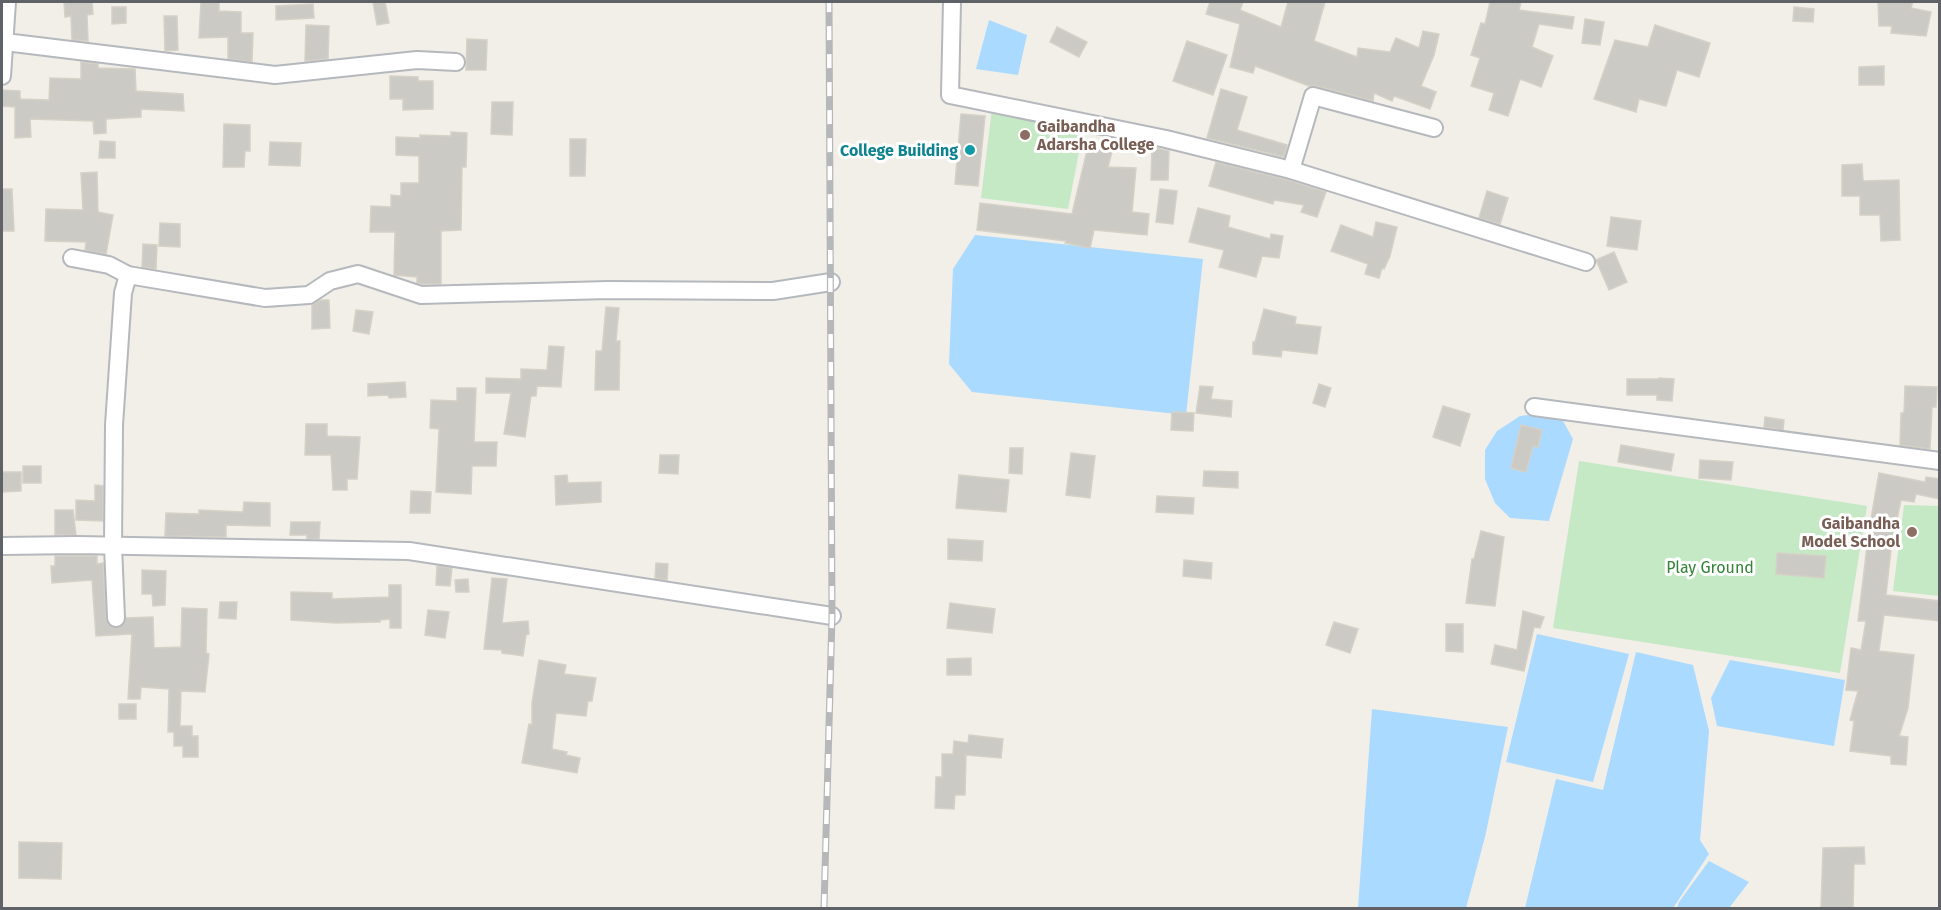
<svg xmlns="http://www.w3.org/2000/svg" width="1941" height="910" font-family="'Fira Sans',sans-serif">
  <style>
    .green { fill: #c5e8c5 }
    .water { fill: #aadaff }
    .building { fill: #cccac5; stroke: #d6d1c6; stroke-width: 1.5 }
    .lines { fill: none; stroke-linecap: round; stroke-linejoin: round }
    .street-casing { stroke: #b5b8bc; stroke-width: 20 }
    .street { stroke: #fff; stroke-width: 16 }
    .rail-casing { stroke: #b6b7b8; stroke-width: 7 }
    .rail { stroke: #fff; stroke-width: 4.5; stroke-dasharray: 14; stroke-linecap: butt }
    .education-dot { fill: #8d6e63; stroke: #fff; stroke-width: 2 }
    .culture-dot { fill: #0f9aa8; stroke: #fff; stroke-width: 2 }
    .labels { text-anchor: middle; stroke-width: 6; stroke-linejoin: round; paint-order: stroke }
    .education-label { font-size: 16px; font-weight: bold; fill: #785e54; stroke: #fff; text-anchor: start }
    .culture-label { font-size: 16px; font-weight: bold; fill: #0d838f; stroke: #fff; text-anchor: end }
    .park-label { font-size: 16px; fill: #348238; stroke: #fff }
  </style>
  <rect width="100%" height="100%" fill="#f1efe8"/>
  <g class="green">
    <polygon points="992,109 1084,126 1068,209 981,198"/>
    <polygon points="1579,461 1867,506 1840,673 1553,628"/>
    <polygon points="1904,505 1939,506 1939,596 1893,591"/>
  </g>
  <g class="water">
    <polygon points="989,20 1027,35 1018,75 976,69"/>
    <polygon points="975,235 1203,259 1186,415 972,392 949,364 953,269"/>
    <polygon points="1545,413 1563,421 1573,439 1549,521 1510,518 1495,503 1485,479 1485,450 1497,431 1520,416"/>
    <polygon points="1537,634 1629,654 1593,782 1506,762"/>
    <polygon points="1636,652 1693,665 1709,731 1700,840 1709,854 1673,908 1525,908 1556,779 1603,790"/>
    <polygon points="1730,660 1845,680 1834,746 1717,726 1711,698"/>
    <polygon points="1372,709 1508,727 1485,837 1466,908 1358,908"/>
    <polygon points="1709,861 1749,882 1729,908 1677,908 1679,902"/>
  </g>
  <g class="building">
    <polygon points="64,2 92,2 93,14 87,15 88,41 72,40 71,16 65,17"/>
    <polygon points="201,2 219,2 219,11 241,12 241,33 253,33 252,62 228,59 228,37 199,38"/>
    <polygon points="373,2 385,2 389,23 377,25"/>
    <polygon points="1210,2 1243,2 1240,10 1281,27 1288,2 1325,2 1314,41 1357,57 1358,48 1390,52 1396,38 1419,48 1423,31 1439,34 1434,55 1421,86 1436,92 1430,109 1394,96 1392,101 1374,93 1373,101 1316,86 1309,86 1255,66 1253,73 1230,67 1240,24 1206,14"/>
    <polygon points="1490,2 1521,2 1519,10 1574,17 1572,29 1539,24 1532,47 1553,56 1541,87 1520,79 1508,116 1489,110 1494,93 1471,86 1480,58 1471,55 1481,23 1485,24"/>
    <polygon points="1878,2 1913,2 1911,8 1931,12 1926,36 1891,33 1892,26 1879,26"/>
    <polygon points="313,4 314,18 276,20 276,6"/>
    <polygon points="112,7 126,7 126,23 112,24"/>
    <polygon points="1794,7 1814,9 1813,22 1793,21"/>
    <polygon points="164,16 177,16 178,50 165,51"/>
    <polygon points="1585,19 1604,22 1600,45 1582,43"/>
    <polygon points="306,25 329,26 328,59 305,61"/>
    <polygon points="1655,25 1710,43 1699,77 1677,70 1666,106 1639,99 1636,112 1594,99 1615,40 1648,47"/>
    <polygon points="1057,27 1087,42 1079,57 1050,42"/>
    <polygon points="467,39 487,40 486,70 466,70"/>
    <polygon points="1187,41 1227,55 1213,95 1173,81"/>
    <polygon points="81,62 98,64 98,68 135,69 136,91 183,94 184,111 141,109 141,117 106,119 106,133 94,134 93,121 30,119 31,137 15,138 15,107 2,106 2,90 20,91 20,99 49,100 50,78 81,79"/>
    <polygon points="1884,66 1884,85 1859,85 1859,67"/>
    <polygon points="390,76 418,77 418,81 433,81 433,109 403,110 403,99 390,99"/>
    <polygon points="1221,89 1247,97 1237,130 1287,145 1284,157 1207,138"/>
    <polygon points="492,102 513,102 512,135 491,134"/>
    <polygon points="961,114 985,116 978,186 955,184"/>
    <polygon points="224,124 250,125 250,151 245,151 244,167 223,167"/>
    <polygon points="451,132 467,133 466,167 462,167 461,230 441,231 441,284 423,284 417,283 417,277 394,275 395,232 370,232 371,206 391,207 391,195 401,196 401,183 419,183 419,156 396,155 396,137 420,138 420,135 451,136"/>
    <polygon points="570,139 586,139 585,176 570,176"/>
    <polygon points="100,141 115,142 115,158 99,158"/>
    <polygon points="270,142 301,143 300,166 269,165"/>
    <polygon points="1089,142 1113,148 1108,167 1136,168 1132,212 1149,214 1147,235 1094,230 1090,248 1065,243 1066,241 977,230 980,203 1072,214"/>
    <polygon points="1152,147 1169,151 1168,180 1151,180"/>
    <polygon points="1216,162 1288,180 1326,192 1317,217 1301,212 1304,205 1274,200 1273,204 1209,186"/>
    <polygon points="1862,164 1863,181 1899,180 1900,240 1881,241 1880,215 1860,215 1860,196 1842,196 1842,165"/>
    <polygon points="97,172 98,212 113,215 106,254 85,250 86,242 45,241 46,209 83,210 81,173"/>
    <polygon points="2,189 12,189 14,231 2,231"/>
    <polygon points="1160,189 1177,191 1173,224 1156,222"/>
    <polygon points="1487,191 1508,198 1500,224 1479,218"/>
    <polygon points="1198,208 1230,216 1228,227 1270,239 1271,234 1283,236 1279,258 1262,256 1256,277 1219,267 1224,250 1189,242"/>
    <polygon points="1611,217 1641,221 1637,250 1607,246"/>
    <polygon points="1376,222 1397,227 1390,256 1384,269 1382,268 1379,278 1365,274 1368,264 1331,251 1341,225 1373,237"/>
    <polygon points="160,223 180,224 180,247 159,246"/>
    <polygon points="143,244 157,245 156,269 142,267"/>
    <polygon points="1614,252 1627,282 1609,290 1596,260"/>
    <polygon points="321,300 329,300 330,328 312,329 312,305"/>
    <polygon points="606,307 619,308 616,341 620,341 619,390 595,390 596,351 602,351"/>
    <polygon points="1264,309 1296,317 1295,324 1321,327 1317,354 1282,350 1281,357 1253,354 1253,342 1255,342"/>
    <polygon points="356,310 373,312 369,334 353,331"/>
    <polygon points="549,346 564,347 561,387 537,386 536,396 531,396 525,437 504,434 511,393 486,393 486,378 521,379 521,369 547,370"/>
    <polygon points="1659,378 1674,379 1672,401 1657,400 1657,395 1627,395 1627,379 1659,379"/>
    <polygon points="405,382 406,397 389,398 388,395 368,396 368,384"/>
    <polygon points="1319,384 1331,388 1325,407 1313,403"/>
    <polygon points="1200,386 1213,387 1211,399 1232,401 1231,417 1196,413"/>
    <polygon points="1905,386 1937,387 1936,407 1932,407 1930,449 1900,445 1901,413 1904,413"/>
    <polygon points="457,388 476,388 474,442 497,442 496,466 472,466 471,494 436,492 439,429 430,428 431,400 457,401"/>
    <polygon points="1443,406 1470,414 1460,446 1433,437"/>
    <polygon points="1172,412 1194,413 1193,431 1171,430"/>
    <polygon points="1765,417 1784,420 1783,430 1764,427"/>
    <polygon points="306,424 327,424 327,436 360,437 357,479 347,479 347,490 333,490 331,455 305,455"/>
    <polygon points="1521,425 1542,430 1538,447 1533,446 1526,472 1511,468"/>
    <polygon points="1621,445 1674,454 1671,471 1618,462"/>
    <polygon points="1010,448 1023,448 1022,474 1009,473"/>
    <polygon points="1071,453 1095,456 1090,498 1066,495"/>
    <polygon points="660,455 679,455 678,474 659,473"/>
    <polygon points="1700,460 1733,462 1731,480 1699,478"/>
    <rect x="23" y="466" width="18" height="17"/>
    <polygon points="1204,471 1238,472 1238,488 1203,486"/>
    <polygon points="2,472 21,472 21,491 2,492"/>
    <polygon points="1879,473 1925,482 1926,477 1940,479 1940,499 1916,494 1914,502 1901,500 1891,550 1886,595 1940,601 1940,621 1884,615 1879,651 1914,655 1908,708 1899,736 1908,737 1906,765 1891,764 1891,756 1850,751 1854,721 1850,720 1858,691 1846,690 1851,648 1861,650 1866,621 1858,621 1869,530"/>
    <polygon points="567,475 568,483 601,482 601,502 556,505 555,476"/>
    <polygon points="959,475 1009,480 1006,512 956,508"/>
    <polygon points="95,485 103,486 103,521 76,520 76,500 95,501"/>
    <polygon points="411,491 431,492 430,513 410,513"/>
    <polygon points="1157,496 1194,498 1193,514 1156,512"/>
    <polygon points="244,502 270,503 270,526 226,525 226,537 165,536 166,513 199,514 199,510 243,512"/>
    <polygon points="55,510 73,510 76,535 55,535"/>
    <polygon points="291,522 320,522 319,539 307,539 307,535 290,535"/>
    <polygon points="1481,531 1504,537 1495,606 1466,603 1472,559 1474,559"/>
    <polygon points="948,539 983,541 982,561 948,559"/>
    <polygon points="1777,553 1826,556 1824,578 1776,574"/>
    <polygon points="55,556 97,556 97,564 103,563 106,618 108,624 117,628 125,623 126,618 153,617 154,648 181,647 182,608 207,609 206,653 209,654 205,692 181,691 180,726 192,726 192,736 198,736 198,757 183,757 183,746 174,746 174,732 168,732 169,689 141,687 140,699 128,699 132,634 96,636 92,580 52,583 51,566 55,566"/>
    <polygon points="1184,560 1212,563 1211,579 1183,576"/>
    <polygon points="656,563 668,564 667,580 655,578"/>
    <polygon points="437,566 452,568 450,586 436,585"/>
    <polygon points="142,570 166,571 165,605 153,606 152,594 142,594"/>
    <polygon points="492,578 507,579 502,623 528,621 529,634 526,635 523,656 502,653 502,650 484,649"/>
    <polygon points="468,579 469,592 456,592 455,580"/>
    <polygon points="389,585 401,585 401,628 390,628 390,619 380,620 380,622 336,623 291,620 291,592 332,593 332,599 389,597"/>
    <polygon points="220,602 237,602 236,619 219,618"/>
    <polygon points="950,603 995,609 992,633 947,628"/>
    <polygon points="428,610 449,612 445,638 425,635"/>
    <polygon points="1523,611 1544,617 1540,628 1534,627 1524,671 1491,664 1495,645 1517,650"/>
    <polygon points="1334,622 1358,629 1350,653 1326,645"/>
    <polygon points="1446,624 1463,624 1463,652 1446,651"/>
    <polygon points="971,658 971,675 947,675 947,659"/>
    <polygon points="539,660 566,665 564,674 596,678 592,701 588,701 586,716 556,713 552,749 567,752 566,755 580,758 577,773 522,763 529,724 532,725 532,703"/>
    <rect x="119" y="704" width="17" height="15"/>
    <polygon points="969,735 1003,739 1001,758 966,755 965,795 955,795 954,809 935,808 936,777 942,777 942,754 953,754 954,741 968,743"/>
    <polygon points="19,842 62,843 61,879 19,878"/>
    <polygon points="1864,847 1865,864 1854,864 1853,909 1821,909 1823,848"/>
  </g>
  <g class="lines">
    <g class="street-casing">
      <g id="street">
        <polyline points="952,2 950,95 1166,139 1291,170 1586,262"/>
        <polyline points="5,42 275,75 417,60 456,62"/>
        <polyline points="2,76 7,2"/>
        <polyline points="1291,170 1313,96 1434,128"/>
        <polyline points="72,258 109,265 128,275 265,298 309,295 330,281 358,274 421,295 608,290 773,291 831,282"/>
        <polyline points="1534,407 1940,461"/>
        <polyline points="2,546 77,545 409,551 832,616"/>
        <polyline points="116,618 113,546 114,425 123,293 128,275"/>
      </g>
    </g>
    <use href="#street" class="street"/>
    <g class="rail-casing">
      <polyline id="rail" points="824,908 832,616 829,2"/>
    </g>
    <use href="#rail" class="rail"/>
  </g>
  <g class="education-dot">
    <circle cx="1025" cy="135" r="6"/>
    <circle cx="1912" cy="532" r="6"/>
  </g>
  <circle class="culture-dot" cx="970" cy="150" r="6"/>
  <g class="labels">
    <g class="education-label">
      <text x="1037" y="132">Gaibandha<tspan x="1037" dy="18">Adarsha College</tspan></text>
      <text x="1900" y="529" text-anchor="end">Gaibandha<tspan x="1900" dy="18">Model School</tspan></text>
    </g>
    <g class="culture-label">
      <text x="958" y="156">College Building</text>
    </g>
    <g class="park-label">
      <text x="1710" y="573">Play Ground</text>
    </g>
  </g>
  <rect width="1941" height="910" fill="none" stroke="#5f6368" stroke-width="6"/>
</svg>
